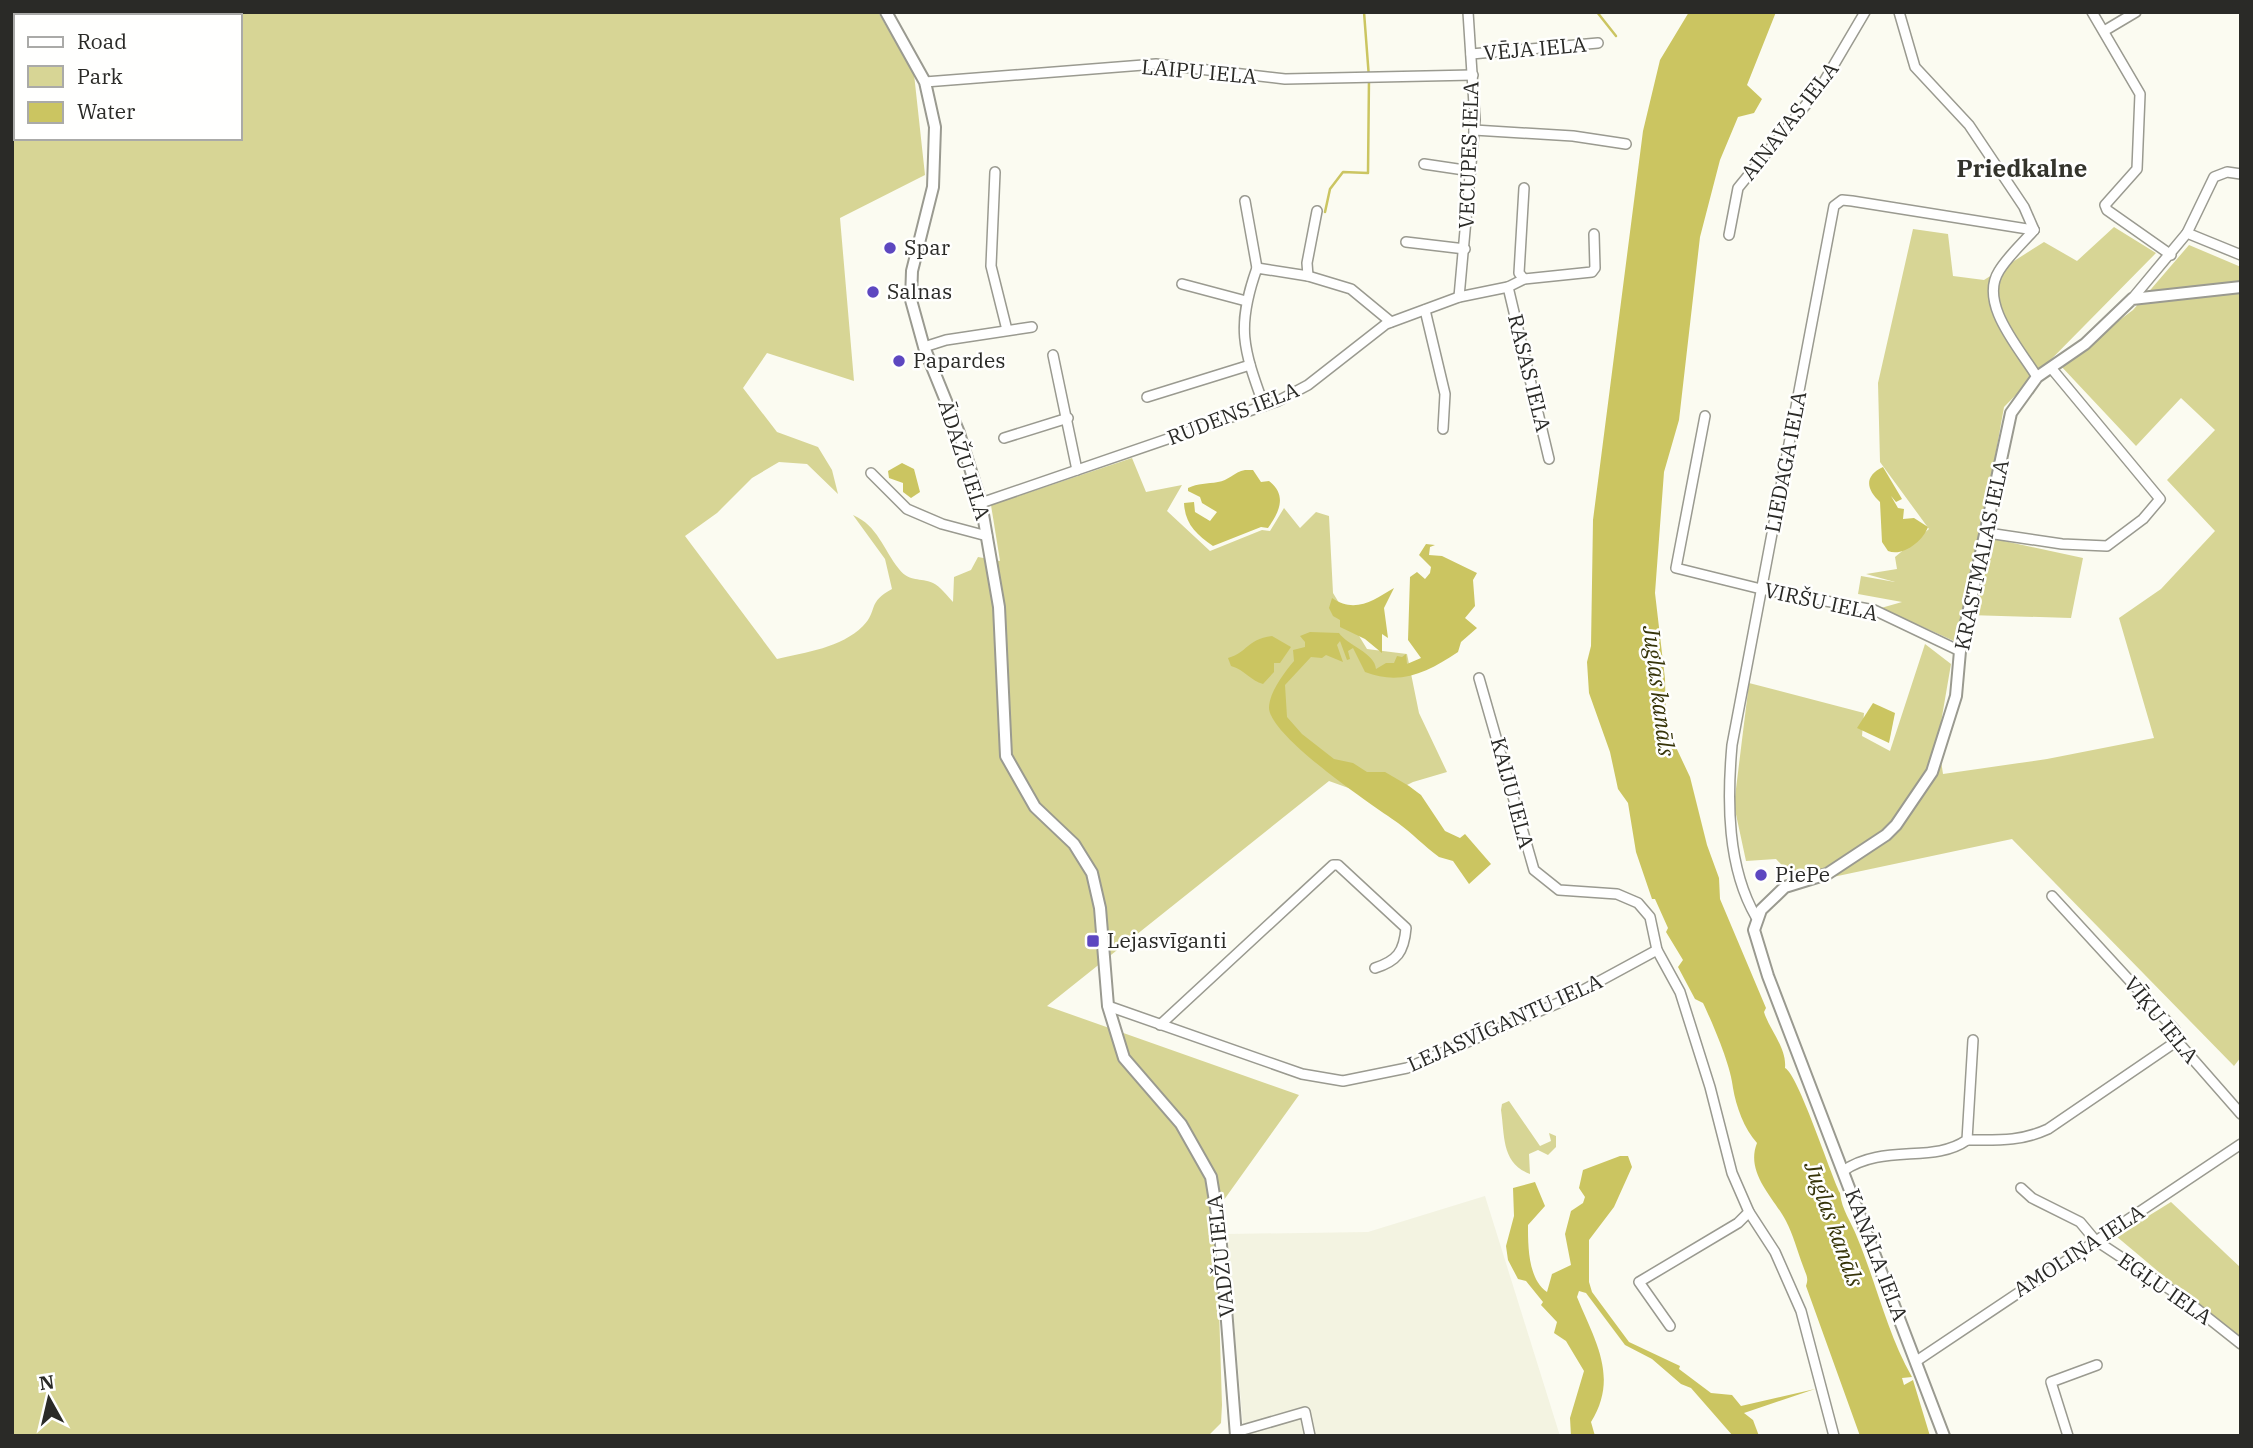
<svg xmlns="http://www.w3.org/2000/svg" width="2253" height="1448" font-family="'IBM Plex Serif',serif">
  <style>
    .built { fill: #f3f3e1 }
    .green { fill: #d7d595; fill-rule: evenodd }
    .water { fill: #cbc561 }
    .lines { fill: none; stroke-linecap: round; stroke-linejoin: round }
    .stream { stroke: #cbc561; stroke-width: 2.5 }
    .minor-casing { stroke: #9a9a90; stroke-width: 12 }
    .tertiary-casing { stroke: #9a9a90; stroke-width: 14 }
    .minor { stroke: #fff; stroke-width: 9 }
    .tertiary { stroke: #fff; stroke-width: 10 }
    .poi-dot { fill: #5d47c0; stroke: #fffffe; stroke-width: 2.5 }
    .labels { text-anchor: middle; stroke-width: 5; stroke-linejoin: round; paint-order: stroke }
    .street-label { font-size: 21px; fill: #2a2a27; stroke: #fffffe }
    .poi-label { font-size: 21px; fill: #2a2a27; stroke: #fffffe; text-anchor: start }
    .water-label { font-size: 23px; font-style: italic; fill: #363408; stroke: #fffffe }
    .quarter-label { font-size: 24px; font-weight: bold; fill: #34342c; stroke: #fffffe }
  </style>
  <rect width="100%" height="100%" fill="#fbfbf1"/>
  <polygon class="built" points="1485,1196 1560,1436 1244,1436 1226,1234 1368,1232"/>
  <g class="green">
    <path d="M 12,12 L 878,12 L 914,74 L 925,175 L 840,218 L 854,381 L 767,353 L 743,388 L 777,432 L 818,447 L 832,470 L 838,494 L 807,464 L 779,462 L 752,478 L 717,513 L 685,536 L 777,659 C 806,652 841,648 863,626 C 878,611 867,602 892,589 L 885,559 L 853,515 C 878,526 883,549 899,569 C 910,583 920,577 933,583 C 940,586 948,597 953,602 L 954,577 L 971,570 L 978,557 L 1000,561 L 991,505 L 1132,458 L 1146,492 L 1182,485 L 1167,511 L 1210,551 L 1262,530 L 1270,531 L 1284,508 L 1300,528 L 1316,512 L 1329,516 L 1333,593 L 1367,649 L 1407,654 L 1419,713 L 1447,772 L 1413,782 L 1379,799 L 1329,781 L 1047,1006 L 1299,1095 L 1216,1211 L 1222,1405 L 1221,1423 L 1208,1436 L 12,1436 ZM 16,16 L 240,16 L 240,138 L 16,138 Z"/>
    <polygon points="2114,227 2156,253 2004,407 1981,536 2083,558 2071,618 1968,615 1954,641 1881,608 1902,602 1858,594 1861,576 1895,582 1866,574 1897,569 1895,557 1929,529 1880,462 1878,383 1913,229 1948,234 1953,276 1984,280 2044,242 2077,261"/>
    <polygon points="2189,245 2241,267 2241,1057 2234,1066 2012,839 1800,884 1776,859 1746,861 1734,805 1749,683 1864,713 1862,736 1890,751 1925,644 1951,664 1938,740 1943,774 2047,759 2154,738 2119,618 2161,589 2215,531 2167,480 2215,430 2181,398 2136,446 2060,365 2133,310"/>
    <path d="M 1509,1101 L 1540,1146 L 1551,1141 L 1549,1133 L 1556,1136 L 1556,1147 L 1548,1155 L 1538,1150 L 1529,1154 L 1530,1174 C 1501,1163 1505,1136 1501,1110 L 1502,1104 Z"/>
    <polygon points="2171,1202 2241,1268 2241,1341 2116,1236"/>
  </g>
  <g class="water">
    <path d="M 1689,12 L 1776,12 L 1747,85 L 1762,99 L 1754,113 L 1738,117 L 1720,160 L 1700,237 L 1679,420 L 1664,472 L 1655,593 L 1665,679 L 1666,726 L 1690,777 L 1707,845 L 1719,878 L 1720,899 L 1766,1008 L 1764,1012 C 1769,1029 1787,1048 1785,1068 C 1798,1074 1830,1173 1840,1193 C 1842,1211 1851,1221 1857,1237 C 1877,1285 1887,1333 1912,1377 L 1902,1378 L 1904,1385 L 1913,1380 L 1930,1436 L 1860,1436 L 1806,1286 C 1809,1277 1806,1275 1803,1266 C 1798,1253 1793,1234 1786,1221 C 1774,1198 1745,1173 1757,1143 C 1744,1129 1736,1106 1733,1088 C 1731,1066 1713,1024 1703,1003 L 1695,999 L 1678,967 L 1683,960 L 1666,932 L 1668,928 L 1655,899 L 1652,899 L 1636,852 L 1628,803 L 1618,789 L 1610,752 L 1589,693 L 1587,662 L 1591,646 L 1593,520 L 1643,131 L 1660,60 Z"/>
    <polygon points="902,463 914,469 920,492 911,498 903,492 903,483 889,478 888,471"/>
    <path d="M 1883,467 L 1902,499 L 1896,502 L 1891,496 L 1898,508 L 1904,509 L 1903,519 L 1914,518 L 1928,527 C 1923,541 1903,557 1888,551 L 1882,542 L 1880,502 C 1866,489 1864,476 1883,467 Z"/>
    <path d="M 1245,470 L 1253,470 L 1261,482 L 1269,481 C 1287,495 1280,511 1268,528 L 1261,527 L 1213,546 C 1196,534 1185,524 1184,503 L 1194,502 L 1195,512 L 1210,521 L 1217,512 L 1202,503 L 1200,497 L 1188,491 L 1188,488 C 1198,483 1207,484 1218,482 C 1228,481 1234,472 1245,470 Z"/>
    <path d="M 1426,544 L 1435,545 L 1430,547 L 1429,555 L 1442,556 L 1477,573 L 1473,580 L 1475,606 L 1465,618 L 1477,628 L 1461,642 L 1458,652 C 1428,672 1401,686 1365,672 L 1353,648 L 1348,651 L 1350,659 L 1347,660 L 1340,641 L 1337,645 L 1343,662 L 1326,655 L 1322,658 L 1311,657 L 1285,685 L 1287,717 L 1302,734 L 1334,759 L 1353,763 L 1367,772 L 1385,772 L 1409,786 L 1421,795 L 1445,831 L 1460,838 L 1465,834 L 1491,864 L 1469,884 L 1453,861 L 1439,857 C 1424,846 1412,833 1398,823 C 1374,806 1268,736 1269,707 C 1270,691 1284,673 1294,661 L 1293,650 L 1305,647 L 1305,642 L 1300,636 L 1310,632 L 1339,633 C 1347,645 1375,653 1376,669 L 1386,663 L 1394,663 L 1397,656 L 1402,657 L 1406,654 L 1407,664 L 1421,658 L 1408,640 L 1410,577 L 1417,572 L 1425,579 L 1430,573 L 1431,567 L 1419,555 Z"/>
    <path d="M 1394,588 L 1384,608 L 1388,638 L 1382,634 L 1382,653 L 1365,639 L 1340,627 L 1340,620 L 1333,616 L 1329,608 L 1332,598 C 1355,614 1374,600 1394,588 Z"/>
    <path d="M 1272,636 L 1291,647 L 1280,663 L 1274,663 L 1274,672 L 1263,684 C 1251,681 1245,670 1231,666 L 1228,658 C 1249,652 1245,640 1272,636 Z"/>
    <polygon points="1873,703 1895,713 1889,743 1857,728"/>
    <path d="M 1620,1156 L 1628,1156 L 1632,1167 L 1614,1207 L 1589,1240 L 1589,1282 L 1592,1292 L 1629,1342 L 1680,1366 L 1679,1369 L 1711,1393 L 1732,1395 L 1741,1406 L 1815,1389 L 1744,1413 L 1753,1420 L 1759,1436 L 1733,1436 L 1691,1388 L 1681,1384 L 1652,1359 L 1625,1345 L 1586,1293 L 1579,1291 L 1577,1297 C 1595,1341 1619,1377 1591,1422 L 1595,1436 L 1571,1436 L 1570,1418 L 1584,1371 L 1566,1341 L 1554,1333 L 1557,1322 L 1541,1305 L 1543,1302 L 1526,1281 L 1518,1279 L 1508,1260 L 1506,1246 L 1514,1216 L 1513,1188 L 1535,1182 L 1545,1206 L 1528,1225 C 1528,1246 1528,1279 1547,1292 L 1552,1274 L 1571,1265 L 1565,1234 L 1571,1211 L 1583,1203 L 1585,1197 L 1579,1188 L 1583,1170 Z"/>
  </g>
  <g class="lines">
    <g class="stream">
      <polyline points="1597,12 1616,36"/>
      <polyline points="1325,212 1330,189 1343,172 1368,173 1369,78 1364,12"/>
    </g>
    <g class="minor-casing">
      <g id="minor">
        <polyline points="1899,12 1915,67 1969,125 2024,207 2034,230"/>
        <polyline points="2092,12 2140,94 2137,169 2105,205 2107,210 2171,255"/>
        <polyline points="2104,31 2136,12"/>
        <polyline points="1471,54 1598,43"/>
        <polyline points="925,82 1156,64 1285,79 1473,75"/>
        <polyline points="1474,130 1573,136 1626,144"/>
        <polyline points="1424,164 1471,171"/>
        <polyline points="995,172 991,266 1007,330"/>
        <polyline points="1524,188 1519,273 1524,279"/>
        <polyline points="1245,201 1257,268"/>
        <path d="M 2034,230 C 2023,243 2008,256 1999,271 C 1978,304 2021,350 2037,377"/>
        <polyline points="2187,233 2214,177 2227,172 2241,174"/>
        <polyline points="1729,235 1738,188 1822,85 1865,12"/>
        <polyline points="1406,242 1465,249"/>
        <polyline points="1308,276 1307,263 1317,211"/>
        <polyline points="1182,284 1246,301"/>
        <polyline points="1508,287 1549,459"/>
        <polyline points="1459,297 1475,120 1468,12"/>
        <polyline points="2132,299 2187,233 2241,255"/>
        <polyline points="1425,310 1445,394 1443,429"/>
        <polyline points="924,347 946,340 1032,327"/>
        <polyline points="1053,355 1077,470"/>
        <polyline points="1147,397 1250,365"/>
        <path d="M 1264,406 C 1243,348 1236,327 1257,268 L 1308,276 L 1351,289 L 1391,322"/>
        <polyline points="1705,416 1676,568 1761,589 1874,610 1960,651"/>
        <polyline points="1004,438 1068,418"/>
        <polyline points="871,473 907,509 942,524 987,536"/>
        <polyline points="981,503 1278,401 1308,385 1386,324 1459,297 1508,287 1524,279 1592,272 1595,268 1594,234"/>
        <polyline points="1988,533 2062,544 2107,546 2143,519 2160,499 2052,369"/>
        <polyline points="1479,678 1534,870 1559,890 1617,894 1638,903 1650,917 1657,950 1680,992 1710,1087 1732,1173 1749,1212 1775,1252 1801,1311 1834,1436"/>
        <polyline points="2052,896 2175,1030 2177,1041 2241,1114"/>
        <path d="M 1756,917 C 1727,867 1727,801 1732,745 L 1834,206 L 1842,200 L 1852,201 L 2034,230"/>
        <polyline points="1108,1006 1302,1074 1343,1081 1407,1068 1563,1001 1657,950"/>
        <path d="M 1160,1025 L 1333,865 L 1338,865 L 1406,928 C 1404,952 1397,961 1375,968"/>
        <path d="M 1967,1140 C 1996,1140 2020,1142 2048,1129 L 2177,1041"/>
        <path d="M 1843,1171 C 1884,1143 1933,1164 1967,1140 L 1973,1040"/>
        <polyline points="2021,1188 2032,1198 2080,1222 2095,1240 2183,1298 2241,1344"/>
        <polyline points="1670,1326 1639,1282 1738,1223 1749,1212"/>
        <polyline points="1918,1360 2241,1144"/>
        <polyline points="1236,1432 1305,1412 1310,1436"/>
        <polyline points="2068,1436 2051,1382 2097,1365"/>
      </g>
    </g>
    <g class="tertiary-casing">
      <g id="tertiary">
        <polyline points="886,12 925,82 935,127 933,187 912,271 911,300 924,347 959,433 981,503 999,607 1006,756 1035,807 1074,844 1092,873 1100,908 1108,1006 1124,1058 1181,1124 1211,1177 1220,1232 1236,1436"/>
        <polyline points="1944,1436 1768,976 1754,930 1761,910 1785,887 1827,874 1886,835 1896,825 1932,772 1956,696 1960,651 2011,413 2037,377 2085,344 2132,299 2241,287"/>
      </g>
    </g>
    <use href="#minor" class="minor"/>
    <use href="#tertiary" class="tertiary"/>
  </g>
  <g class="poi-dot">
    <circle cx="890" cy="248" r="7"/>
    <circle cx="873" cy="292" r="7"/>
    <circle cx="899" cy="361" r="7"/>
    <circle cx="1761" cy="875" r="7"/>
    <rect x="1086" y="934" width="14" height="14" rx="3.5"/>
  </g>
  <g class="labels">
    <g class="street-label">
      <text transform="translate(1535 49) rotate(-5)" y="7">VĒJA IELA</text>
      <text transform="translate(1199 72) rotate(5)" y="7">LAIPU IELA</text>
      <text transform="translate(1790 121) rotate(-52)" y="7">AINAVAS IELA</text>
      <text transform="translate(1469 155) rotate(-88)" y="7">VECUPES IELA</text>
      <text transform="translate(1529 373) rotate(76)" y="7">RASAS IELA</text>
      <text transform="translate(1233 414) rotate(-21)" y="7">RUDENS IELA</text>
      <text transform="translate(964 460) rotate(72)" y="7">ĀDAŽU IELA</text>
      <text transform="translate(1786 462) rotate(-79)" y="7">LIEDAGA IELA</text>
      <text transform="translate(1982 555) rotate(-78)" y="7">KRASTMALAS IELA</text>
      <text transform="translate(1821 602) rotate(12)" y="7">VIRŠU IELA</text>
      <text transform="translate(1512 793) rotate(75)" y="7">KAIJU IELA</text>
      <text transform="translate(2161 1020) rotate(51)" y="7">VĪĶU IELA</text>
      <text transform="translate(1505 1023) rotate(-24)" y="7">LEJASVĪGANTU IELA</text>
      <text transform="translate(2079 1251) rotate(-33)" y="7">AMOLIŅA IELA</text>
      <text transform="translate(1876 1255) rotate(69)" y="7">KANĀLA IELA</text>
      <text transform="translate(1221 1256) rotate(-96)" y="7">VADŽU IELA</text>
      <text transform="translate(2165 1289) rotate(35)" y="7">EGĻU IELA</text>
    </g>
    <g class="poi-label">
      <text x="904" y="255">Spar</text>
      <text x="887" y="299">Salnas</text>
      <text x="913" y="368">Papardes</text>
      <text x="1775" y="882">PiePe</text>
      <text x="1107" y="948">Lejasvīganti</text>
    </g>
    <g class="water-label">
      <text transform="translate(1659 691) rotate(83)" y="8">Juglas kanāls</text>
      <text transform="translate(1834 1224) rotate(70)" y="8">Juglas kanāls</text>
    </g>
    <g class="quarter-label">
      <text x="2022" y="177">Priedkalne</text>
    </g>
  </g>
  <rect width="2253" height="1448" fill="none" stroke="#2a2a27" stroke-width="28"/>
  <rect x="14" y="14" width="228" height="126" fill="#fffffe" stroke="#aaaaa8" stroke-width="2"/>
  <rect x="28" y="37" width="35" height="10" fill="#ffffff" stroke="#aaaaa8" stroke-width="2"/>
  <text x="77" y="49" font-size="21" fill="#2a2a27">Road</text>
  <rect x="28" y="66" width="35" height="21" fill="#d7d595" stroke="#aaaaa8" stroke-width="2"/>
  <text x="77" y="84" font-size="21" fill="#2a2a27">Park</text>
  <rect x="28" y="102" width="35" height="21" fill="#cbc561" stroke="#aaaaa8" stroke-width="2"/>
  <text x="77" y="119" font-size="21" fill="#2a2a27">Water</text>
  <g transform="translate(49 1399) rotate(352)" stroke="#fffffe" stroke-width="5" paint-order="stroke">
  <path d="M0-5L12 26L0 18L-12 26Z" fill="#2a2a27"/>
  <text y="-10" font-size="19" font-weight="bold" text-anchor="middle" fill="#2a2a27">N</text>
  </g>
</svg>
